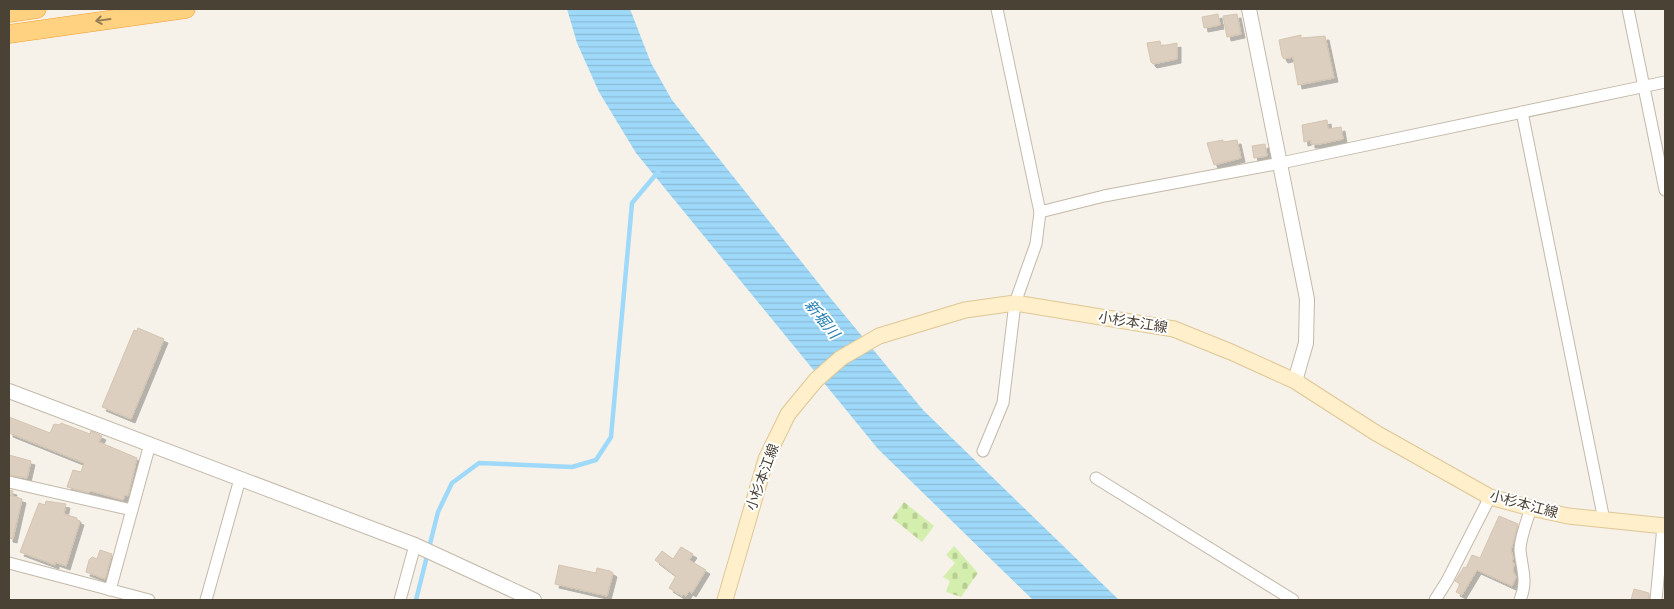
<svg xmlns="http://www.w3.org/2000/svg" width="1674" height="609" font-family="Montserrat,'Noto Sans JP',sans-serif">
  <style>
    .cemetery { fill: url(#cemetery-stones) }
    .water { fill: url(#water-rules) }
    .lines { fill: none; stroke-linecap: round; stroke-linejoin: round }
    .stream { stroke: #9fd9f9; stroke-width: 4.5 }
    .building { fill: #dccfbf; stroke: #d5c4af; filter: url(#shadow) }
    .minor-casing { stroke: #c3b9aa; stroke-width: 13 }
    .tertiary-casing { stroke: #c3b9aa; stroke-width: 16 }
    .secondary-casing { stroke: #dfc795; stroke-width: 17 }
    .trunk-casing { stroke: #f09d29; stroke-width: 19 }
    .minor { stroke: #fff; stroke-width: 11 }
    .tertiary { stroke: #fff; stroke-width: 14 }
    .secondary { stroke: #ffefca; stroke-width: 15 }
    .trunk { stroke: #ffd282; stroke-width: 18 }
    .oneway { stroke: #937c54 }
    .labels { text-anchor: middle; stroke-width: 4; stroke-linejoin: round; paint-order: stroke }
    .street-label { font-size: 14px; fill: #4b4236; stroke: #fff }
    .water-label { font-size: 15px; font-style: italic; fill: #1f7cb3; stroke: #fff }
  </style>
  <defs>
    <pattern id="cemetery-stones" width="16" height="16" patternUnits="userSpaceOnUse" patternTransform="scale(1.25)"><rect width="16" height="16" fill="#d4efad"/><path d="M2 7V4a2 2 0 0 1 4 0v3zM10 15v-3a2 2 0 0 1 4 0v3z" fill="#b8ce95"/></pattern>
    <pattern id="water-rules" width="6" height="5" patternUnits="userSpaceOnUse" patternTransform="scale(1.25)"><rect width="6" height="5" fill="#9fd9f9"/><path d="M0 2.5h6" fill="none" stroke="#8abbd6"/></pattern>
    <filter id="shadow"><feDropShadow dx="4" dy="4" stdDeviation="0" flood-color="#0004"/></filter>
  </defs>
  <rect width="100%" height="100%" fill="#f6f1e9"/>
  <g class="cemetery">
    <polygon points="904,502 934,526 922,542 892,518"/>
    <polygon points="954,546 978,573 961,597 946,592 950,581 943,577 955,563 946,555"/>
  </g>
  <polygon class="water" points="567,9 630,9 651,63 672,100 828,295 923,410 1119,600 1033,600 878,449 636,153 599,92 577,43"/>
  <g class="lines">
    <polyline class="stream" points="416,600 438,512 452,483 479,463 572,467 596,460 611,437 632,203 658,172"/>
  </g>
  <g class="building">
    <polygon points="1218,14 1220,25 1204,28 1202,17"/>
    <polygon points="1237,14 1241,34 1227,37 1223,16"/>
    <polygon points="1301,35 1301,38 1325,36 1334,78 1298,85 1293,57 1284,59 1282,56 1279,40"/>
    <polygon points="1160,41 1161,46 1177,43 1177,59 1153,64 1151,62 1147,43"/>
    <polygon points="1327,120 1328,129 1341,127 1343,139 1320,144 1311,144 1311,140 1304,142 1302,125"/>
    <polygon points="1223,140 1223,142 1237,140 1241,158 1214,165 1207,143"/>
    <polygon points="1265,144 1267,156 1254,158 1252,146"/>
    <polygon points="138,328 164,339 131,419 102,407 134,330 137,331"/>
    <polygon points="9,417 50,433 54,424 60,425 61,423 90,434 91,431 102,436 99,442 137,458 128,496 125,495 123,500 91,491 89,493 67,487 73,470 81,472 84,463 9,433"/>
    <polygon points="9,455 31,461 27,478 9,475"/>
    <polygon points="9,490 13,491 12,496 10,495 22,499 13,539 9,538"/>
    <polygon points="46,501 66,504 64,514 77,518 77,520 80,521 66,566 55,562 55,565 20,552 39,503 45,505"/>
    <polygon points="1499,516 1518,524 1511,550 1513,558 1512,562 1514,563 1513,571 1516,577 1512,586 1477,570 1462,595 1456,592 1460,584 1455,581 1464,567 1466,568 1472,555 1480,558"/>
    <polygon points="681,547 693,554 689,560 706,570 692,593 689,591 686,596 683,594 682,596 669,588 676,576 655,560 662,551 673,559"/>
    <polygon points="100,550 112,554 105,579 86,572 89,560 92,557 97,559"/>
    <polygon points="559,565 596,573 597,568 610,571 613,573 607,596 555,584"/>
    <polygon points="1634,589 1649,593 1649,600 1631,600"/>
  </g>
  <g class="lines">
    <g class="minor-casing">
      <g id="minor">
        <polyline points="1628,9 1665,190"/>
        <polyline points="1522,112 1604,520"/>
        <polyline points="1040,212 1104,196 1281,163 1665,82"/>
        <polyline points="983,451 1003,403 1015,303 1036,244 1040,212 997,9"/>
        <polyline points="1096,478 1293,600"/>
        <polyline points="9,482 132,510"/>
        <polyline points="9,563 149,600"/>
        <polyline points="110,590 150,444"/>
        <polyline points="206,600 240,479"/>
        <polyline points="400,600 415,545"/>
        <polyline points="1435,600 1447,581 1490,497"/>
        <path d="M 1520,600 C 1528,581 1522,570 1520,550 C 1520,538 1527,521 1531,508"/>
        <polyline points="1656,600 1663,526"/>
      </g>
    </g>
    <g class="tertiary-casing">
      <g id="tertiary">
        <polyline points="1249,9 1307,299 1306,343 1295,381"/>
        <polyline points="9,391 415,545 534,600"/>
      </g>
    </g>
    <g class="secondary-casing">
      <polyline id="secondary" points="725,600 766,459 788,414 816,380 841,358 879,336 965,310 1015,303 1174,329 1231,352 1295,381 1376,433 1490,497 1531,508 1568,516 1665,526"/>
    </g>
    <g class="trunk-casing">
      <g id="trunk">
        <polyline points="9,13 37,9"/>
        <polyline points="9,34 186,9"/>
      </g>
    </g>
    <use href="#minor" class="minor"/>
    <use href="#tertiary" class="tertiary"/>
    <use href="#secondary" class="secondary"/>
    <use href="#trunk" class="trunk"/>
  </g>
  <defs><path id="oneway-shaft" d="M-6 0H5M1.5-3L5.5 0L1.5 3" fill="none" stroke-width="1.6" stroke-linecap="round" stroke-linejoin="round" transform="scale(1.25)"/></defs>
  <use class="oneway" href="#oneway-shaft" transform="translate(103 20) rotate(172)"/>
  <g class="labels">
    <g class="street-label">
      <text transform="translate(1133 322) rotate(9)" y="5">小杉本江線</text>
      <text transform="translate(762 477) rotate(-70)" y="5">小杉本江線</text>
      <text transform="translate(1524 504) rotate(15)" y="5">小杉本江線</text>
    </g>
    <g class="water-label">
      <text transform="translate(822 319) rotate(51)" y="5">新堀川</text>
    </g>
  </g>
  <rect width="1674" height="609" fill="none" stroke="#4b4236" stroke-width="20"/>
</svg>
